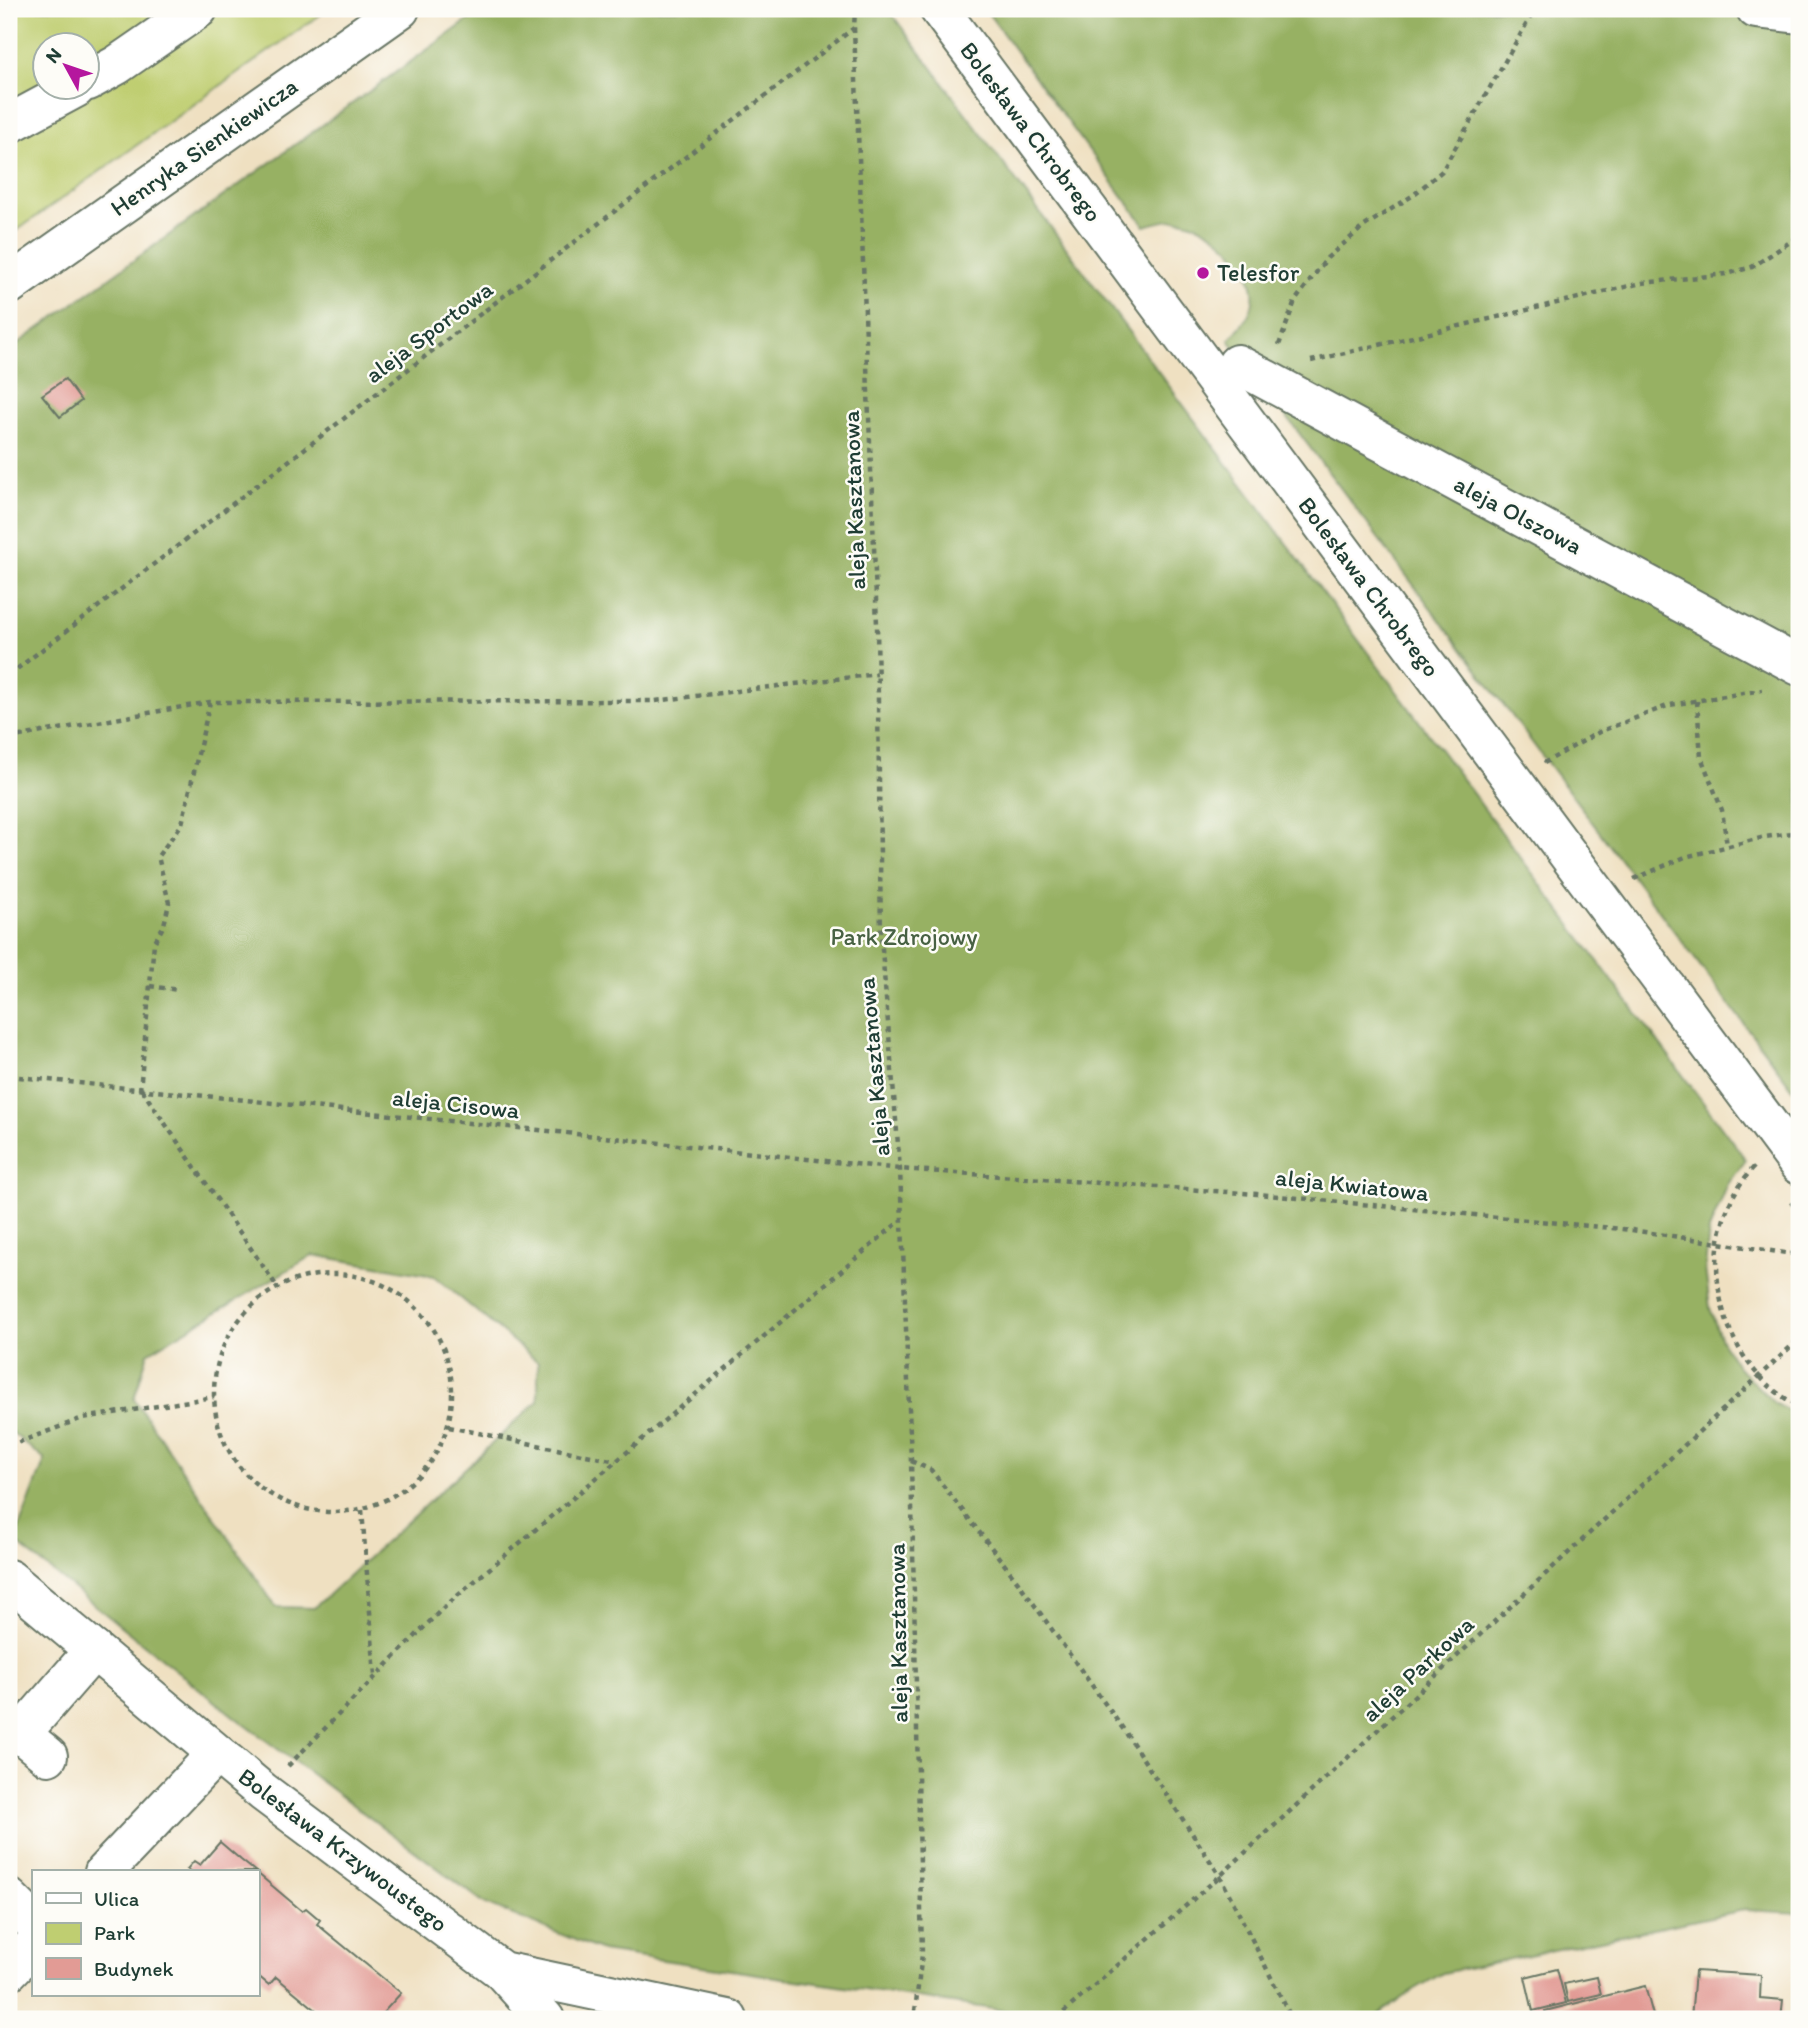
<svg xmlns="http://www.w3.org/2000/svg" width="1808" height="2028" font-family="Itim,sans-serif">
  <style>
    .green { fill: #bfce71; stroke: #6f8652; stroke-width: 2; fill-rule: evenodd }
    .forest { fill: #97b163; stroke: #5b774c; stroke-width: 2; fill-rule: evenodd }
    .building { fill: #e29b95 }
    .lines { fill: none; stroke-linecap: round; stroke-linejoin: round }
    .minor-casing { stroke: #687665; stroke-width: 42 }
    .path { stroke: #687665; stroke-width: 4.5; stroke-dasharray: 5 5; stroke-linecap: butt }
    .minor { stroke: #fff; stroke-width: 38 }
    .poi-dot { fill: #b5179e; stroke: #fdfcf7; stroke-width: 2.5 }
    .labels { text-anchor: middle; stroke-width: 5; stroke-linejoin: round; paint-order: stroke }
    .street-label { font-size: 24px; fill: #1f3d34; stroke: #fdfcf7 }
    .poi-label { font-size: 24px; fill: #1f3d34; stroke: #fdfcf7; text-anchor: start }
    .park-label { font-size: 24px; fill: #476143; stroke: #fdfcf7 }
  </style>
  <rect width="100%" height="100%" fill="#fdfcf7"/>
  <filter id="ink" filterUnits="userSpaceOnUse"><feTurbulence type="fractalNoise" baseFrequency=".0143" numOctaves="2"/><feDisplacementMap in="SourceGraphic" scale="14" xChannelSelector="R" yChannelSelector="G"/><feConvolveMatrix kernelMatrix="1 2 1 2 8 2 1 2 1" color-interpolation-filters="sRGB"/></filter>
  <filter id="wash" filterUnits="userSpaceOnUse"><feTurbulence type="fractalNoise" baseFrequency=".00686" numOctaves="4" result="noise"/><feDisplacementMap in="SourceGraphic" scale="28" xChannelSelector="R" yChannelSelector="G"/><feGaussianBlur stdDeviation="1.57" result="paint"/><feColorMatrix in="noise" values="0 0 0 0 0 0 0 0 0 0 0 0 0 0 0 0 0 1.4 0 .05"/><feComposite in="paint" operator="in"/></filter>
  <g filter="url(#wash)">
    <rect width="100%" height="100%" fill="#efe0c1"/>
    <path class="green" d="M 9,9 L 328,9 L 9,236 ZM 46,46 L 88,46 L 88,88 L 46,88 Z"/>
    <g class="forest">
      <path d="M 484,9 L 888,9 L 1746,1160 L 1728,1184 L 1709,1230 L 1705,1268 L 1710,1308 L 1721,1340 L 1737,1366 L 1775,1404 L 1799,1416 L 1799,1913 L 1744,1910 L 1443,1973 L 1410,1992 L 1373,2019 L 1061,2019 L 602,1951 L 486,1904 L 236,1718 L 14,1541 L 45,1460 L 9,1430 L 9,350 ZM 313,1255 L 434,1276 L 538,1362 L 538,1401 L 314,1608 L 276,1607 L 134,1399 L 148,1353 Z"/>
      <path d="M 985,9 L 1799,9 L 1799,1097 L 1229,340 C 1237,330 1247,321 1251,309 C 1264,276 1221,233 1192,223 C 1176,217 1161,221 1145,226 Z"/>
    </g>
    <g id="blocks">
      <g class="building">
        <polygon points="65,379 81,401 60,417 42,395"/>
        <polygon points="220,1842 241,1860 256,1872 191,1872 187,1869 194,1861 200,1865"/>
        <polygon points="257,1873 302,1911 306,1908 320,1920 317,1924 401,1993 380,2016 384,2019 327,2019 276,1977 269,1985 257,1975"/>
        <polygon points="1557,1969 1566,2003 1533,2011 1525,1977"/>
        <polygon points="1695,1971 1761,1975 1760,1998 1783,2000 1781,2019 1691,2019"/>
        <polygon points="1597,1977 1601,1994 1568,2002 1564,1984"/>
        <polygon points="1645,1986 1654,2019 1547,2019 1545,2011"/>
      </g>
    </g>
  </g>
  <g filter="url(#ink)">
    <use href="#blocks" fill-opacity="0" stroke="#687665" stroke-width="2"/>
    <g class="lines">
      <g class="minor-casing">
        <g id="minor">
          <polyline points="939,9 1799,1165"/>
          <polyline points="1756,9 1799,14"/>
          <polyline points="88,81 117,65 198,9"/>
          <polyline points="9,124 76,88"/>
          <polyline points="9,285 400,9"/>
          <polyline points="1237,364 1799,666"/>
          <polyline points="9,1579 263,1792 502,1971 728,2019"/>
          <polyline points="48,1756 21,1734 94,1650"/>
          <polyline points="104,1872 216,1754"/>
          <polyline points="9,1898 33,1922"/>
          <polyline points="9,1971 33,1946"/>
          <polyline points="502,1971 545,2019"/>
        </g>
      </g>
      <g class="path">
        <polyline points="854,28 877,625 881,937 900,1169 911,1461 922,1954 914,2019"/>
        <polyline points="1279,345 1295,301 1327,258 1363,227 1412,196 1442,171 1535,9"/>
        <polyline points="1311,361 1642,283 1727,274 1752,267 1799,236"/>
        <polyline points="9,675 854,28 855,9"/>
        <polyline points="1697,701 1701,757 1722,810 1727,846"/>
        <polyline points="9,738 210,702 655,701 877,674"/>
        <polyline points="1544,763 1601,731 1670,705 1762,690"/>
        <polyline points="1634,879 1685,857 1765,837 1799,832"/>
        <polyline points="150,986 178,990"/>
        <polyline points="9,1076 558,1132 900,1169 1257,1194 1632,1230 1799,1255"/>
        <polyline points="140,1090 154,943 164,925 169,903 158,856 182,824 210,702"/>
        <polyline points="142,1090 278,1288"/>
        <path d="M 1754,1167 C 1688,1237 1715,1365 1799,1406"/>
        <polyline points="1791,1202 1799,1213"/>
        <circle cx="333" cy="1393" r="119"/>
        <polyline points="449,1427 616,1461"/>
        <polyline points="9,1446 83,1418 214,1397"/>
        <polyline points="911,1461 931,1470 1018,1582 1126,1733 1220,1876 1292,2019"/>
        <polyline points="362,1510 375,1676"/>
        <polyline points="288,1766 443,1608 900,1221"/>
        <polyline points="1056,2019 1220,1876 1799,1339"/>
      </g>
      <use href="#minor" class="minor"/>
    </g>
  </g>
  <circle class="poi-dot" cx="1203" cy="273" r="7"/>
  <g class="labels">
    <g class="street-label">
      <text transform="translate(1031 132) rotate(53)" y="8">Bolesława Chrobrego</text>
      <text transform="translate(204 147) rotate(-35)" y="8">Henryka Sienkiewicza</text>
      <text transform="translate(429 332) rotate(-37)" y="8">aleja Sportowa</text>
      <text transform="translate(854 500) rotate(-92)" y="8">aleja Kasztanowa</text>
      <text transform="translate(1518 515) rotate(28)" y="8">aleja Olszowa</text>
      <text transform="translate(1369 587) rotate(53)" y="8">Bolesława Chrobrego</text>
      <text transform="translate(874 1067) rotate(-95)" y="8">aleja Kasztanowa</text>
      <text transform="translate(456 1104) rotate(6)" y="8">aleja Cisowa</text>
      <text transform="translate(1352 1185) rotate(6)" y="8">aleja Kwiatowa</text>
      <text transform="translate(898 1633) rotate(-91)" y="8">aleja Kasztanowa</text>
      <text transform="translate(1418 1669) rotate(-43)" y="8">aleja Parkowa</text>
      <text transform="translate(343 1850) rotate(37)" y="8">Bolesława Krzywoustego</text>
    </g>
    <g class="poi-label">
      <text x="1217" y="281">Telesfor</text>
    </g>
    <g class="park-label">
      <text x="904" y="945">Park Zdrojowy</text>
    </g>
  </g>
  <rect width="1808" height="2028" fill="none" stroke="#fdfcf7" stroke-width="35"/>
  <rect x="32" y="1870" width="228" height="126" fill="#fdfcf7" stroke="#a4b0a9" stroke-width="2"/>
  <rect x="46" y="1893" width="35" height="10" fill="#ffffff" stroke="#a4b0a9" stroke-width="2"/>
  <text x="94" y="1906" font-size="21" fill="#1f3d34">Ulica</text>
  <rect x="46" y="1923" width="35" height="21" fill="#bfce71" stroke="#a4b0a9" stroke-width="2"/>
  <text x="94" y="1940" font-size="21" fill="#1f3d34">Park</text>
  <rect x="46" y="1958" width="35" height="21" fill="#e29b95" stroke="#a4b0a9" stroke-width="2"/>
  <text x="94" y="1976" font-size="21" fill="#1f3d34">Budynek</text>
  <g transform="translate(66 66) rotate(310)"><circle r="33" fill="#fdfcf7" stroke="#a4b0a9" stroke-width="2"/>
  <path d="M0-5L12 26L0 18L-12 26Z" fill="#b5179e"/>
  <text y="-10" font-size="19" font-weight="bold" text-anchor="middle" fill="#1f3d34">N</text>
  </g>
</svg>
